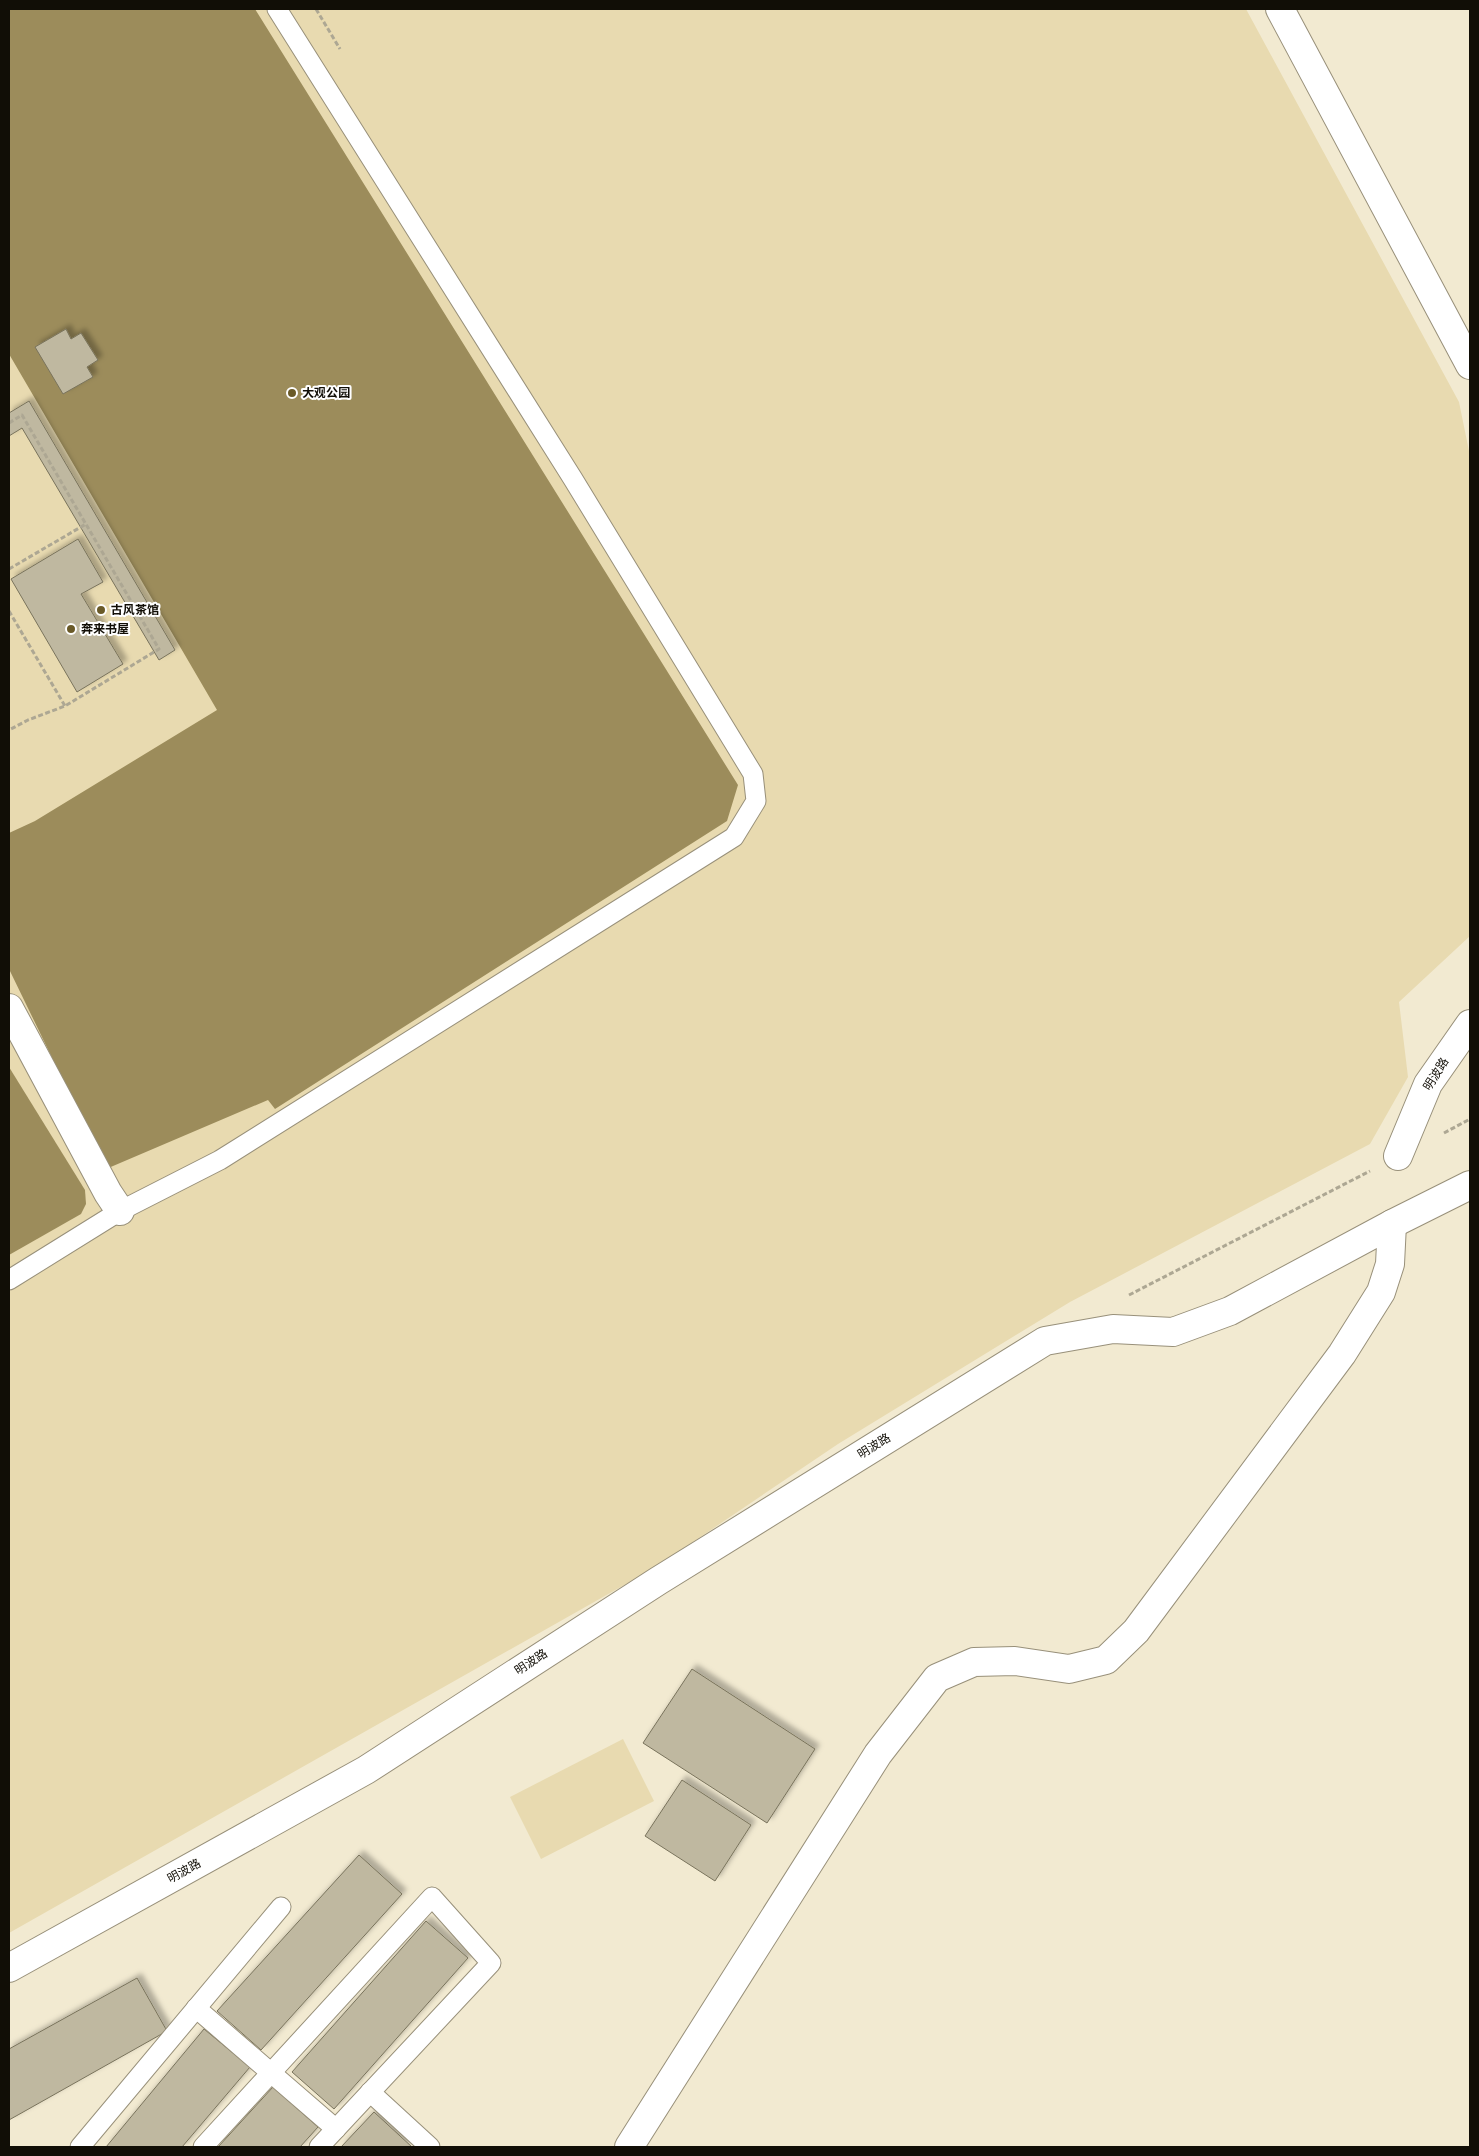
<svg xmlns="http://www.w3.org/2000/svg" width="1479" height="2156" font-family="'PT Sans','Noto Sans SC',sans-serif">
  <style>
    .green { fill: #e8dab0 }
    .water { fill: #9c8c5b }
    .building { fill: #bfb8a0; stroke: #79735c; filter: url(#shadow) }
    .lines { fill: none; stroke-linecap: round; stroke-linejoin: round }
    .service-casing { stroke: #98907a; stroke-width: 21 }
    .pedestrian-casing { stroke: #98907a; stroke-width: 30 }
    .minor-casing { stroke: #98907a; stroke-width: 30 }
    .tertiary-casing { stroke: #98907a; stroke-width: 30 }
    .path { stroke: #ada793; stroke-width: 3; stroke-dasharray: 5 2.5; stroke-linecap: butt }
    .service { stroke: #fff; stroke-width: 19 }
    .pedestrian { stroke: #fff; stroke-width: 28 }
    .minor { stroke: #fff; stroke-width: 28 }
    .tertiary { stroke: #fff; stroke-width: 28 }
    .poi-dot { fill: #6a5a28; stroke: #fff; stroke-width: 2 }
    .labels { text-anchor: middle; stroke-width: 4; stroke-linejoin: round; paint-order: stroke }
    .poi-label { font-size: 12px; font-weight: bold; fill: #110e06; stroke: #fff; text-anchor: start }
    .street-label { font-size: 12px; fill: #110e06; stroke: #fff }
  </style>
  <defs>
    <filter id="shadow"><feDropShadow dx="4.5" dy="-4.5" stdDeviation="2.5" flood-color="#0004"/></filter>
  </defs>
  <rect width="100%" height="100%" fill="#f2ead1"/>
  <g class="green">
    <polygon points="9,9 1246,9 1459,402 1470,456 1470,936 1399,1002 1408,1077 1370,1144 1070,1302 838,1444 656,1567 9,1933"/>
    <polygon points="623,1739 654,1801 541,1859 510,1797"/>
  </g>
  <g class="water">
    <polygon points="9,9 255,9 738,785 727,821 275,1109 268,1100 106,1169 9,969 9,833 35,821 217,710 9,354"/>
    <polygon points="9,1067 85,1190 86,1204 81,1214 9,1255"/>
  </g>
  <g class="building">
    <polygon points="66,329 71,339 81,333 98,360 87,367 93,377 63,394 35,347"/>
    <polygon points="29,401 175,650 159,660 22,428 9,436 9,413"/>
    <polygon points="78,539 103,582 81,594 123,664 77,692 11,579"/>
    <polygon points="692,1669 815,1749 767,1823 643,1743"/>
    <polygon points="682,1780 751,1825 715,1881 645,1836"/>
    <polygon points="359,1855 402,1894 261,2050 217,2011"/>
    <polygon points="426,1921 468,1958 334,2109 292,2072"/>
    <polygon points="137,1978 167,2031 9,2120 9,2049"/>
    <polygon points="204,2029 250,2067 182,2147 106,2147"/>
    <polygon points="273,2087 318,2127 300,2147 218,2147"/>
    <polygon points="374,2112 412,2147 341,2147"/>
  </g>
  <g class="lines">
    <g class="service-casing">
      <g id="service">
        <polyline points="9,1280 120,1211 220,1160 734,837 756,801 753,774 573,479 277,9"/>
        <polyline points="196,2008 336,2129"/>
        <polyline points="370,2092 430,2147"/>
        <polyline points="80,2147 281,1907"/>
        <polyline points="203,2147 432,1897 491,1963 319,2147"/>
      </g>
    </g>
    <g class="pedestrian-casing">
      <polyline id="pedestrian" points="9,1008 108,1193 120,1211"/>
    </g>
    <g class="minor-casing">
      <g id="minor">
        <polyline points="1280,9 1470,365"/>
        <polyline points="629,2147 878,1754 937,1678 974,1662 1015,1661 1069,1669 1106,1660 1136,1631 1342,1354 1381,1292 1390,1264 1392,1224"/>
      </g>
    </g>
    <g class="tertiary-casing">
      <g id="tertiary">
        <polyline points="1398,1156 1428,1084 1470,1024"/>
        <polyline points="9,1968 366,1770 658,1581 1045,1341 1113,1329 1173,1332 1230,1311 1392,1224 1470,1185"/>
      </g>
    </g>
    <g class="path">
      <polyline points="316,9 340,49"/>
      <polyline points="9,423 22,415 159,649 65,706 28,720 9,730"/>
      <polyline points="9,569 86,524"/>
      <polyline points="9,611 65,706"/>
      <polyline points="1444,1133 1470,1119"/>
      <polyline points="1129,1295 1370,1171"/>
    </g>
    <use href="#service" class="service"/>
    <use href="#pedestrian" class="pedestrian"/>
    <use href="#minor" class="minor"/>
    <use href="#tertiary" class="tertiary"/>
  </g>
  <g class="poi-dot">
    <circle cx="292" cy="393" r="5"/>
    <circle cx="101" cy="610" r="5"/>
    <circle cx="71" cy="629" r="5"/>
  </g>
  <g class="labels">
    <g class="poi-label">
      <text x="302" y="397">大观公园</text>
      <text x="111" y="614">古风茶馆</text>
      <text x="81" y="633">奔来书屋</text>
    </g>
    <g class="street-label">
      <text transform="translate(1436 1074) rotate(-58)" y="4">明波路</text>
      <text transform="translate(874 1446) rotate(-32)" y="4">明波路</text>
      <text transform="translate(531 1662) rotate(-33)" y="4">明波路</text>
      <text transform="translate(184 1871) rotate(-29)" y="4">明波路</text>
    </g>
  </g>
  <rect width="1479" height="2156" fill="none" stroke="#110e06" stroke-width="20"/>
</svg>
